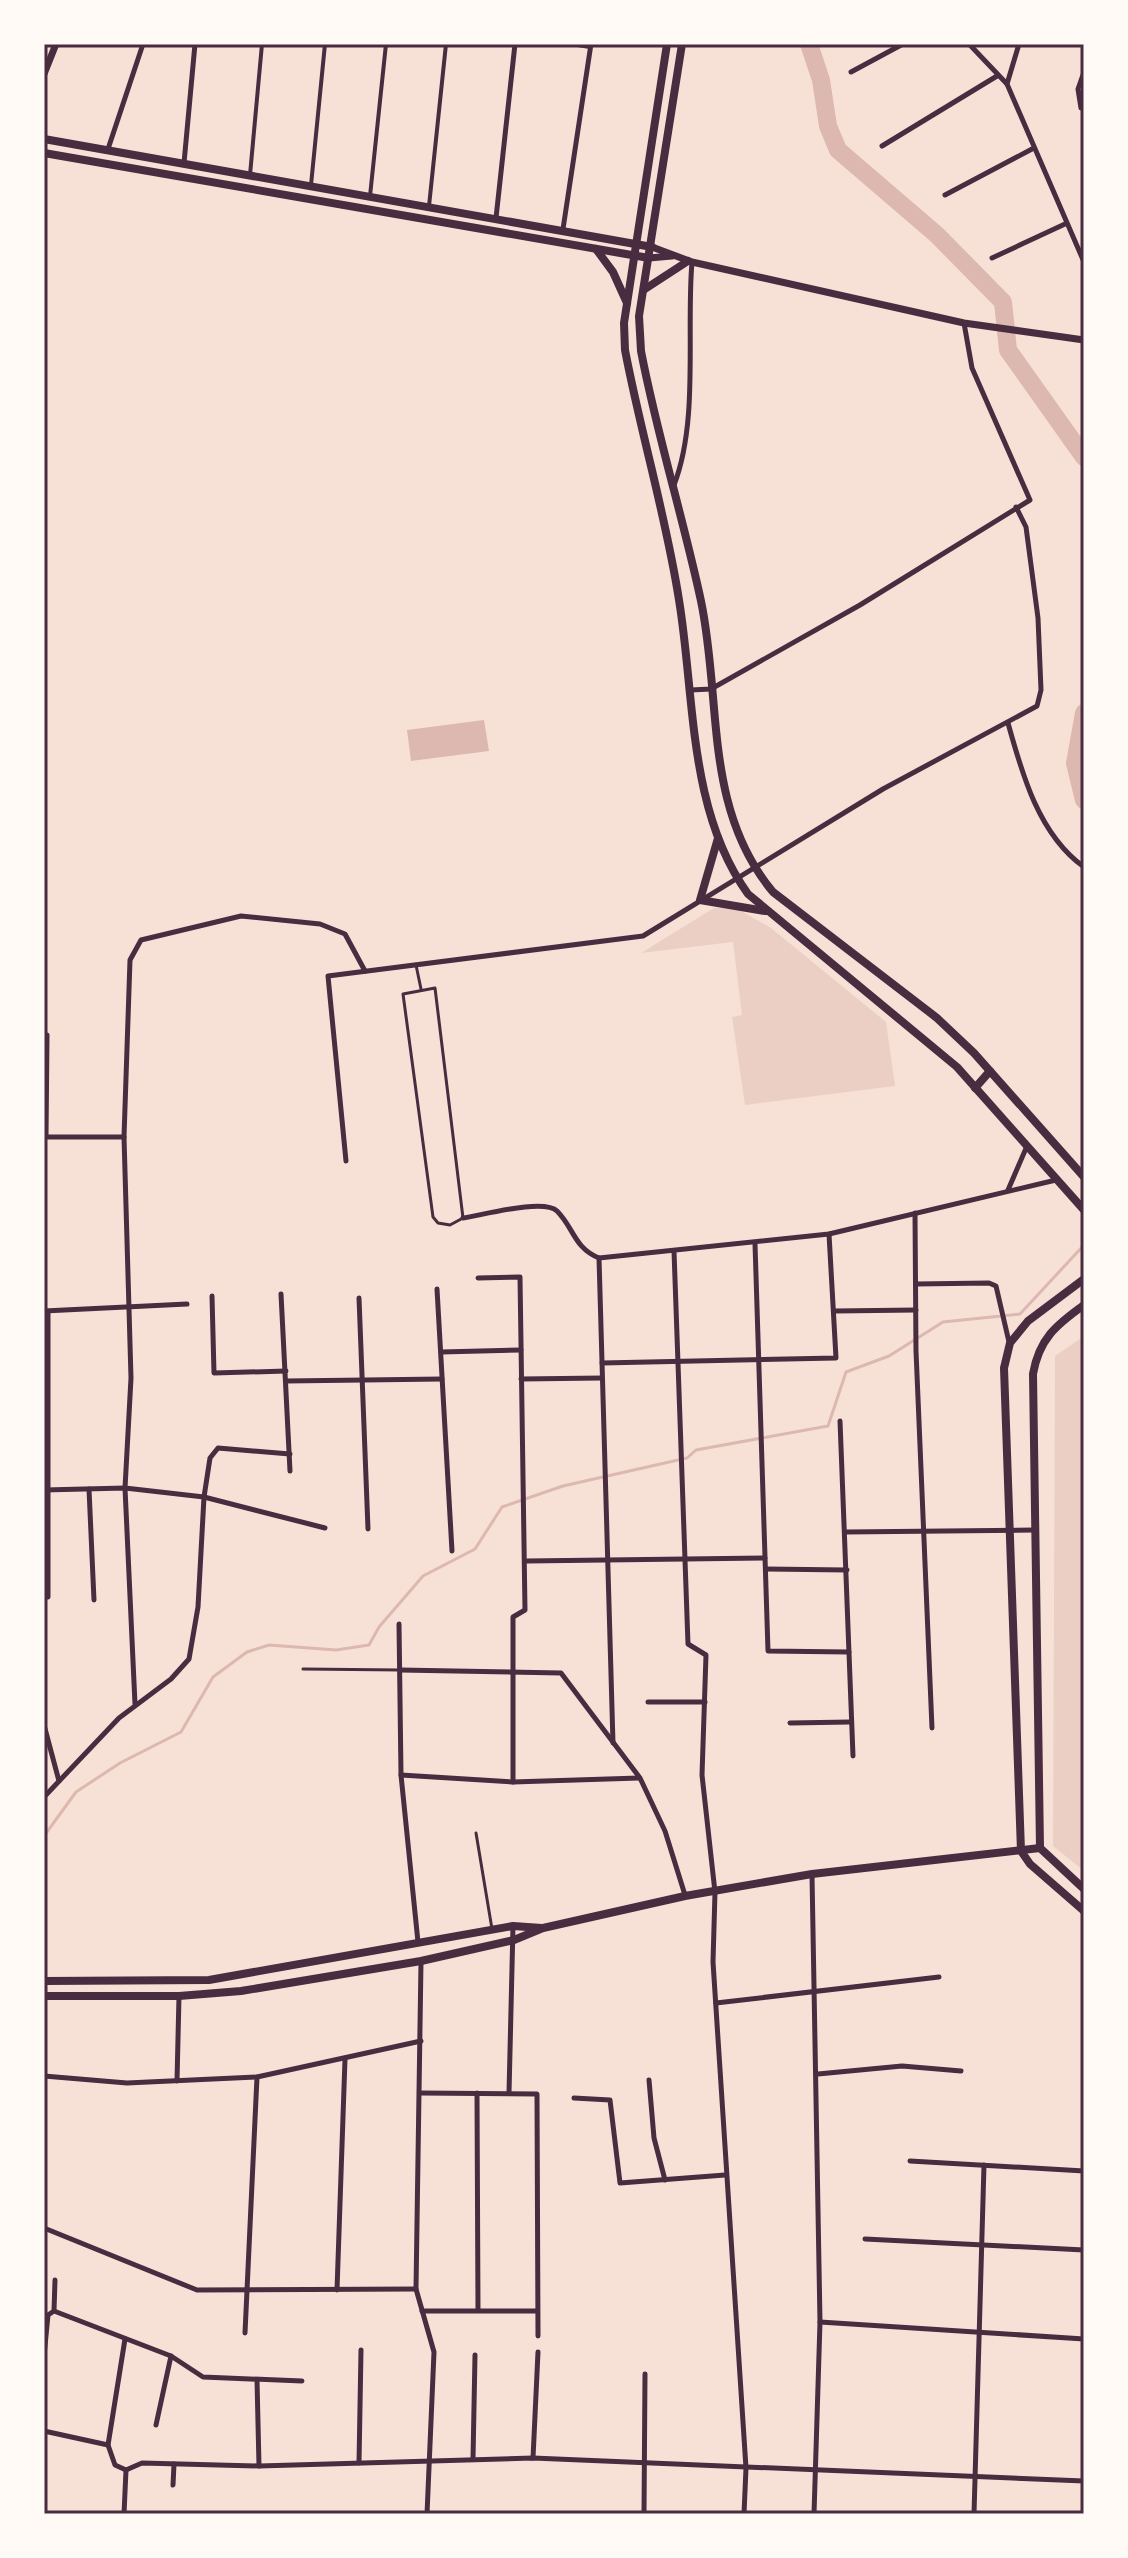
<svg xmlns="http://www.w3.org/2000/svg" width="1128" height="2558" font-family="'Nunito Sans',sans-serif">
  <style>
    .green { fill: #ebcfc5 }
    .water { fill: #dcb8b0 }
    .lines { fill: none; stroke-linecap: round; stroke-linejoin: round }
    .stream { stroke: #dcb8b0; stroke-width: 3 }
    .river { stroke: #dcb8b0; stroke-width: 18 }
    .service { stroke: #4a2c40; stroke-width: 3 }
    .pedestrian { stroke: #4a2c40; stroke-width: 4 }
    .minor { stroke: #4a2c40; stroke-width: 5 }
    .tertiary { stroke: #4a2c40; stroke-width: 7 }
    .secondary { stroke: #4a2c40; stroke-width: 8 }
    .neatline { fill: none; stroke: #4a2c40; stroke-width: 3 }
  </style>
  <rect width="100%" height="100%" fill="#f7e1d7"/>
  <g class="green">
    <polygon points="714,908 736,908 771,928 886,1022 895,1086 745,1105 732,1017 742,1015 733,942 641,953"/>
    <polygon points="1084,1336 1084,1871 1053,1846 1055,1356"/>
  </g>
  <polygon class="water" points="484,720 489,751 411,761 407,730"/>
  <g class="lines">
    <polyline class="stream" points="44,1836 76,1792 120,1763 181,1732 213,1677 247,1652 269,1645 336,1650 369,1645 379,1627 423,1576 475,1549 502,1507 563,1486 687,1458 696,1450 828,1426 846,1372 889,1356 943,1322 1020,1314 1084,1245"/>
    <g class="river">
      <polyline points="809,44 821,80 828,126 838,150 937,235 1003,302 1008,350 1084,457"/>
      <polyline points="1084,713 1075,763 1084,800"/>
    </g>
    <g class="service">
      <polyline points="416,965 421,989"/>
      <polygon points="435,988 463,1218 450,1225 438,1223 433,1217 403,994"/>
      <polyline points="303,1669 400,1670"/>
      <polyline points="476,1833 492,1929"/>
    </g>
    <g class="pedestrian">
      <polyline points="571,44 590,47"/>
      <polyline points="250,175 262,44"/>
      <polyline points="311,185 325,44"/>
      <polyline points="370,196 386,44"/>
      <polyline points="429,206 446,44"/>
    </g>
    <g class="minor">
      <polyline points="969,44 1007,84"/>
      <polyline points="1019,44 1007,84 1084,262"/>
      <polyline points="851,72 903,44"/>
      <polyline points="1084,72 1078,89 1081,108 1084,109"/>
      <polyline points="882,146 997,76"/>
      <polyline points="108,149 143,44"/>
      <polyline points="184,163 195,44"/>
      <polyline points="945,195 1032,149"/>
      <polyline points="496,218 515,44"/>
      <polyline points="563,229 591,44"/>
      <polyline points="992,258 1065,224"/>
      <path d="M 674,485 C 699,421 686,331 692,262"/>
      <polyline points="691,690 711,689 860,605 1030,500 972,368 964,323"/>
      <path d="M 1008,723 C 1022,774 1039,835 1084,867"/>
      <polyline points="45,1137 124,1137"/>
      <polyline points="46,1137 47,1035"/>
      <polyline points="346,1161 328,976 643,936 883,789 1037,706 1041,690 1038,618 1026,527 1016,507"/>
      <polyline points="1008,1190 1027,1146"/>
      <polyline points="915,1213 916,1351 932,1728"/>
      <path d="M 463,1218 C 483,1215 544,1198 557,1211 C 574,1228 574,1248 599,1258 L 829,1234 L 1056,1180"/>
      <polyline points="755,1244 768,1651 849,1652"/>
      <polyline points="674,1251 688,1644 706,1655 702,1775 715,1892 713,1962 746,2468 744,2514"/>
      <polyline points="599,1258 613,1743"/>
      <polyline points="478,1278 520,1277 525,1610 513,1617 513,1782"/>
      <polyline points="916,1284 989,1283 996,1286 1009,1342"/>
      <polyline points="437,1289 452,1551"/>
      <polyline points="281,1294 290,1471"/>
      <polyline points="212,1296 214,1373 286,1371"/>
      <polyline points="359,1298 368,1529"/>
      <polyline points="44,1311 187,1304"/>
      <polyline points="835,1311 916,1310"/>
      <polyline points="441,1352 521,1350"/>
      <polyline points="602,1363 836,1358 829,1234"/>
      <polyline points="521,1379 602,1378"/>
      <polyline points="286,1381 442,1379"/>
      <polyline points="840,1421 853,1756"/>
      <polyline points="89,1489 94,1600"/>
      <polyline points="44,1490 125,1488 204,1497 325,1528"/>
      <polyline points="846,1532 1035,1530"/>
      <polyline points="527,1561 765,1558"/>
      <polyline points="766,1569 847,1570"/>
      <polyline points="44,1596 48,1597 48,1312"/>
      <polyline points="399,1624 401,1775 418,1942"/>
      <polyline points="400,1670 561,1673 640,1778 665,1831 685,1895"/>
      <polyline points="648,1702 705,1702"/>
      <polyline points="135,1704 125,1488 131,1378 124,1137 130,960 141,940 241,916 320,924 345,934 365,971"/>
      <polyline points="790,1723 850,1722"/>
      <polyline points="44,1725 59,1781"/>
      <polyline points="401,1775 513,1782 639,1778"/>
      <polyline points="44,1797 119,1718 171,1679 189,1659 198,1607 204,1497 210,1458 218,1448 290,1454"/>
      <polyline points="812,1875 820,2322 814,2514"/>
      <polyline points="421,1962 416,2289 434,2352 427,2514"/>
      <polyline points="716,2003 939,1977"/>
      <polyline points="818,2074 902,2066 961,2071"/>
      <polyline points="44,2076 127,2083 257,2077 421,2041"/>
      <polyline points="649,2080 654,2138 665,2180"/>
      <polyline points="177,2081 179,1996"/>
      <polyline points="420,2093 537,2094 538,2336"/>
      <polyline points="477,2093 478,2310"/>
      <polyline points="509,2093 513,1926"/>
      <polyline points="574,2098 610,2100 620,2183 725,2175"/>
      <polyline points="910,2161 1084,2171"/>
      <polyline points="44,2228 197,2290 416,2289"/>
      <polyline points="865,2239 1084,2250"/>
      <polyline points="337,2290 345,2059"/>
      <polyline points="54,2311 55,2280"/>
      <polyline points="422,2311 537,2311"/>
      <polyline points="820,2322 1084,2339"/>
      <polyline points="245,2333 257,2077"/>
      <polyline points="125,2339 108,2445 115,2465 126,2470"/>
      <polyline points="44,2356 48,2315 54,2311 171,2356 203,2377 302,2381"/>
      <polyline points="257,2380 259,2466"/>
      <polyline points="156,2425 171,2356"/>
      <polyline points="44,2431 108,2445"/>
      <polyline points="533,2458 538,2352"/>
      <polyline points="473,2459 475,2355"/>
      <polyline points="359,2463 361,2350"/>
      <polyline points="126,2470 142,2463 259,2466 533,2458 1084,2481"/>
      <polyline points="173,2485 174,2464"/>
      <polyline points="124,2514 126,2470"/>
      <polyline points="644,2514 645,2374"/>
      <polyline points="974,2514 984,2165"/>
    </g>
    <g class="tertiary">
      <polyline points="44,74 56,44"/>
      <polyline points="652,247 692,262 964,323 1084,340"/>
      <polyline points="649,258 672,256"/>
    </g>
    <g class="secondary">
      <path d="M 667,44 L 624,323 L 625,350 C 641,434 666,516 679,600 C 695,697 688,811 748,894 L 957,1067 L 1084,1210"/>
      <path d="M 682,44 L 639,316 L 641,351 C 657,435 683,517 701,601 C 722,701 703,808 773,892 L 937,1018 L 974,1053 L 1084,1177"/>
      <polyline points="44,139 652,247"/>
      <polyline points="44,153 649,258"/>
      <polyline points="596,249 613,272 627,303"/>
      <polyline points="645,289 688,261"/>
      <polyline points="718,838 700,900 765,911"/>
      <polyline points="975,1088 990,1071"/>
      <polyline points="1084,1279 1028,1321 1010,1343 1004,1368 1021,1851 1030,1864 1084,1911"/>
      <path d="M 1040,1848 L 1033,1374 C 1039,1339 1056,1325 1084,1305"/>
      <polyline points="1040,1848 1084,1889"/>
      <polyline points="44,1981 209,1980 513,1926 542,1928"/>
      <polyline points="44,1996 179,1996 241,1991 421,1961 514,1940 543,1928 685,1896 812,1874 1040,1848"/>
    </g>
  </g>
  <rect width="1128" height="2558" fill="none" stroke="#fffaf5" stroke-width="92"/>
  <rect x="46" y="46" width="1036" height="2466" class="neatline"/>
</svg>
